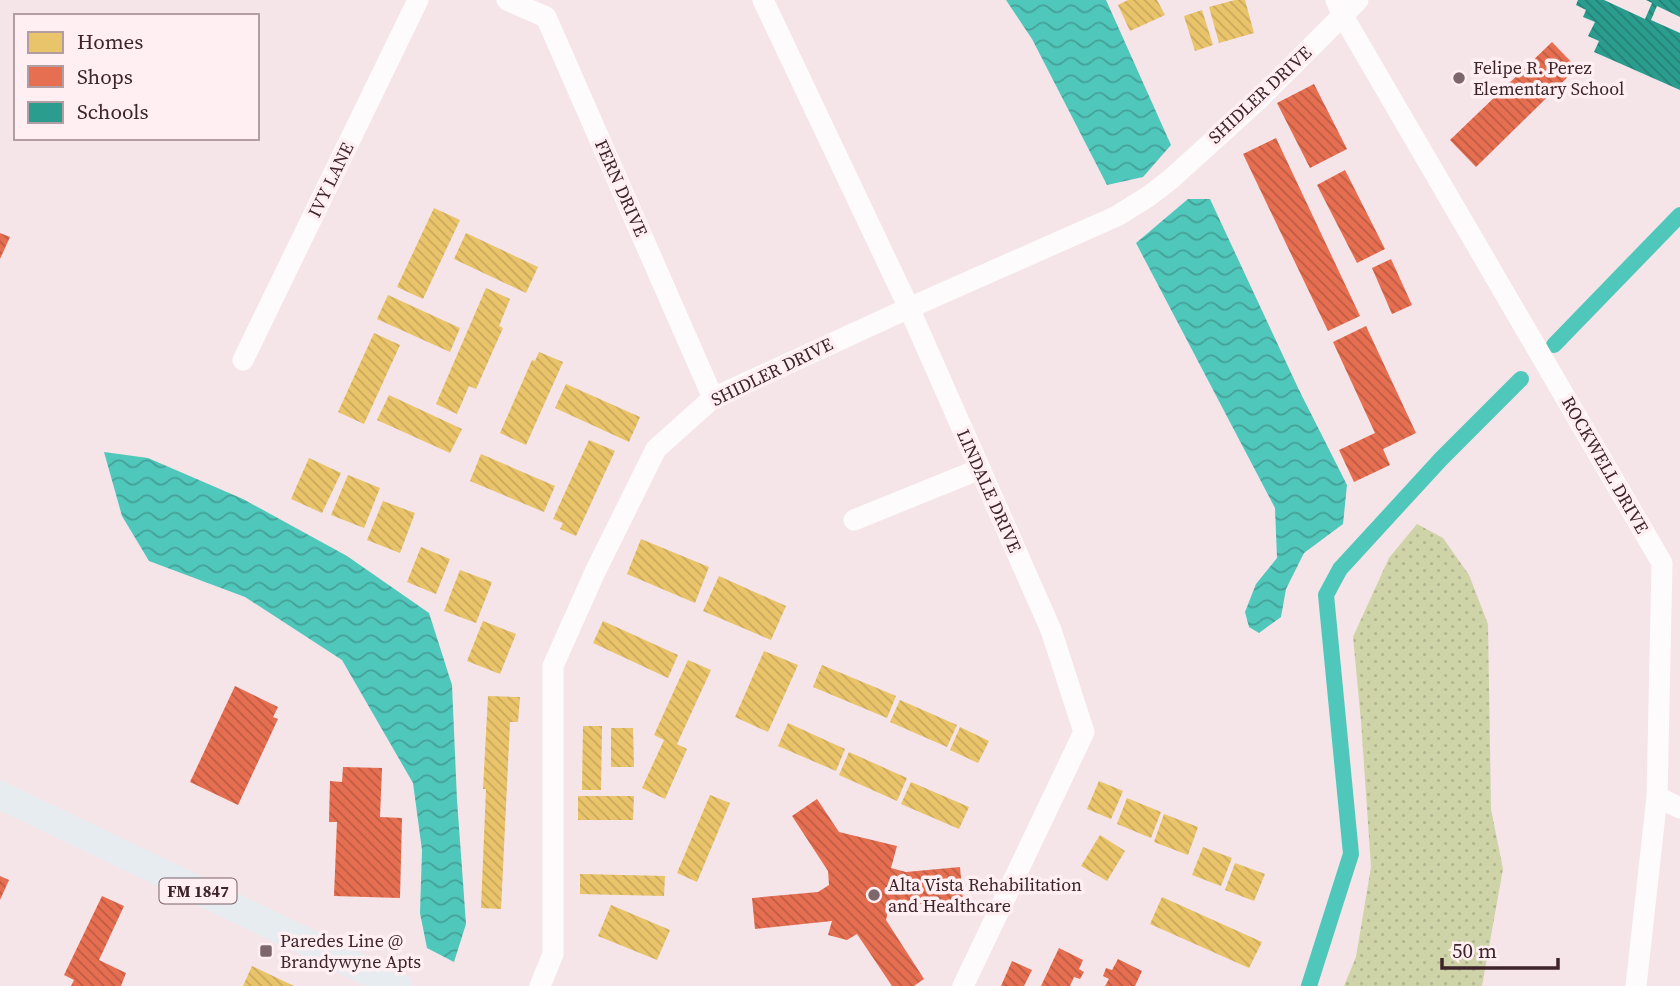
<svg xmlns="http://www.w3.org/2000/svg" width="1680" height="986" font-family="'Source Serif 4',serif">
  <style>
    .grass { fill: url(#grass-dots) }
    .water { fill: url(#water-waves) }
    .homes { fill: url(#homes-back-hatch) }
    .shops { fill: url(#shops-back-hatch) }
    .schools { fill: url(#schools-back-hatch) }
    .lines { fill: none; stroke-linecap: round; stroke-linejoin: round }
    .canal { stroke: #50c7bb; stroke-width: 16 }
    .minor { stroke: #fefbfc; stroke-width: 21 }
    .major { stroke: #e7ecf0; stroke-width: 28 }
    .poi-dot { fill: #7e676c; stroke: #ffeff2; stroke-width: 2.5 }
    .labels { text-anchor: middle; stroke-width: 7; stroke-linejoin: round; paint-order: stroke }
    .shield { fill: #ffeff2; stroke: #786066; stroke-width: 2 }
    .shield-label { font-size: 16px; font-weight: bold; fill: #3e232a }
    .poi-label { font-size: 18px; fill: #3e232a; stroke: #ffeff2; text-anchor: start }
    .street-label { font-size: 18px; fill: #3e232a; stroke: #ffeff2 }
  </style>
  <defs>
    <pattern id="grass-dots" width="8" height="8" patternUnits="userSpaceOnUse" patternTransform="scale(1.75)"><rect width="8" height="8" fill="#ced4a7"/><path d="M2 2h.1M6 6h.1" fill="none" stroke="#b2b690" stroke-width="1.8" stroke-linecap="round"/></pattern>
    <pattern id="water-waves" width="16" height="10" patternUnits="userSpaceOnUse" patternTransform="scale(1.75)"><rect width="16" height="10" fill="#50c7bb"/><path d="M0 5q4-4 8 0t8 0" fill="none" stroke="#44a198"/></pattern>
    <pattern id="homes-back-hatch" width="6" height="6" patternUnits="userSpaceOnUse" patternTransform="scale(1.75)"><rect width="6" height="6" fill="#e9c46a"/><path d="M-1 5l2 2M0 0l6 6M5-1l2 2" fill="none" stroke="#c9a85c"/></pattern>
    <pattern id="shops-back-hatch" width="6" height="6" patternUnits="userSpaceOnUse" patternTransform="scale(1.75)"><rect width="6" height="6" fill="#e76f51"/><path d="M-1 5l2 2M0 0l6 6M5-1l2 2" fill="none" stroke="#bd5b43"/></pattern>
    <pattern id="schools-back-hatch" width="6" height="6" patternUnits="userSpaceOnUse" patternTransform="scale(1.75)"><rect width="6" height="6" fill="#2a9d8f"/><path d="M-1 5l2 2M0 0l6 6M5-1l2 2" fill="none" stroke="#258075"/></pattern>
  </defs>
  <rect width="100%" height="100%" fill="#f5e4e8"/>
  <polygon class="grass" points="1417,524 1443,538 1469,575 1488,624 1491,809 1503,869 1482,986 1344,986 1356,957 1371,867 1361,721 1353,637 1389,558"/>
  <g class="water">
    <polygon points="1006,0 1106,0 1171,145 1143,177 1107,185 1032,39"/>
    <polygon points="1188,199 1210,199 1299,390 1347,485 1343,524 1304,553 1286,589 1281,617 1259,633 1249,627 1245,612 1256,584 1277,558 1275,508 1136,243"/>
    <polygon points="104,452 148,458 243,499 347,556 429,613 452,685 457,800 466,924 454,962 427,948 420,913 422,850 413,783 342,660 245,597 149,561 122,516"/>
  </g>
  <g class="homes">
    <polygon points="1128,0 1157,0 1165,15 1130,31 1118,5"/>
    <polygon points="1235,0 1245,0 1254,33 1219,43 1209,7"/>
    <polygon points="1202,10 1213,45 1195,51 1184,16"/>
    <polygon points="434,208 460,220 423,299 397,287"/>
    <polygon points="466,233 538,267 526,293 454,259"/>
    <polygon points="486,288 510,299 499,326 503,328 476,389 469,386 457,414 436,404"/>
    <polygon points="388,295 460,328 450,352 377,319"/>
    <polygon points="374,333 400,345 364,424 338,412"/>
    <polygon points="539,352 563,362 526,445 500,433 532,360 535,361"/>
    <polygon points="566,384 640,417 629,442 555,408"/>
    <polygon points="389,395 462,429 450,453 377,420"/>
    <polygon points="589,440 615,451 576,536 560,529 563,523 553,519"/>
    <polygon points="481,454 555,486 544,512 470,481"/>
    <polygon points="309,458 341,473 322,513 291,499"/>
    <polygon points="348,475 380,488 364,528 331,515"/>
    <polygon points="383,501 415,513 400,553 367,540"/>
    <polygon points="641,539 709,567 695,603 627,574"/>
    <polygon points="421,547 450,559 436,594 407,582"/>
    <polygon points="460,570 492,582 476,623 444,611"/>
    <polygon points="719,576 786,606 771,640 703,611"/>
    <polygon points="483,621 516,634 500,674 467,661"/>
    <polygon points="603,621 678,655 668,678 593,643"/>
    <polygon points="764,651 798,665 768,732 735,717"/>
    <polygon points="688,660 711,670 677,744 687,749 665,799 642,788 664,740 654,735"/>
    <polygon points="822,665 896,696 887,718 813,687"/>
    <polygon points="488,696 520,697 518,722 510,722 501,909 481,908 486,789 483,789"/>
    <polygon points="900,700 957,725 947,747 890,722"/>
    <polygon points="788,723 845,749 836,771 778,746"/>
    <polygon points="583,726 602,726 601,790 582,790"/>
    <polygon points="960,727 989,741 978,763 950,750"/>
    <polygon points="611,728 633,728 634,767 611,767"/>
    <polygon points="849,752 907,778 897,801 839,775"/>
    <polygon points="1099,781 1123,791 1111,819 1087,809"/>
    <polygon points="911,782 969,807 959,829 901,804"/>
    <polygon points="710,795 730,803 697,882 677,873"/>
    <polygon points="578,796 634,796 633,820 578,820"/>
    <polygon points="1127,798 1161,812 1151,838 1117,824"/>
    <polygon points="1164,814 1198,827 1188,855 1154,842"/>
    <polygon points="1100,835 1125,851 1107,881 1081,866"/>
    <polygon points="1203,847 1232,858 1221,886 1192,875"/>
    <polygon points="1235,863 1265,874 1254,901 1225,890"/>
    <polygon points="580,874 665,876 664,896 580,894"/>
    <polygon points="1162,897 1262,942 1249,968 1150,924"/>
    <polygon points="611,905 670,930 657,960 598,936"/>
    <polygon points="252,966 294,986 243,986"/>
  </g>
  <g class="shops">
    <polygon points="1552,42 1577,68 1476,167 1450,140"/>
    <polygon points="1314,84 1347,149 1310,168 1277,103"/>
    <polygon points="1276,138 1360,316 1328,331 1243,154"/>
    <polygon points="1345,170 1385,249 1357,263 1317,185"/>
    <polygon points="0,233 10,237 0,259"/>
    <polygon points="1391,259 1412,305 1392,314 1372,268"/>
    <polygon points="1366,326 1416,433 1383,449 1390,465 1354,482 1339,450 1375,433 1333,342"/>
    <polygon points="235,686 278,707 273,717 278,719 238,805 190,782"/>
    <polygon points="343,767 382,768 380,817 402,818 400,898 334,896 337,822 329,822 330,781 342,782"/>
    <polygon points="817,799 839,832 897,846 891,868 906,872 960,867 963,900 889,907 886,920 924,979 914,986 892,986 857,934 847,940 828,935 832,921 755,929 752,898 818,892 829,885 828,871 792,816"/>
    <polygon points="0,876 9,880 0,900"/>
    <polygon points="102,896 124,906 99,960 126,973 121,986 71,986 74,980 64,975"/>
    <polygon points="1059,948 1083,960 1079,969 1084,972 1080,979 1074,977 1070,986 1041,986"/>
    <polygon points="1118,959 1142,971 1135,986 1105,986 1109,979 1103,976 1106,968 1112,970"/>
    <polygon points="1012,961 1032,970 1024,986 1001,986"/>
  </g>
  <polygon class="schools" points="1578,0 1604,0 1645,19 1652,3 1646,0 1680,0 1680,17 1657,6 1651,20 1680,33 1680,90 1594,52 1599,41 1588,36 1595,22 1583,17 1586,10 1576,5"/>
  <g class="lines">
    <g class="canal">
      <polyline points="1554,345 1680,215"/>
      <polyline points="1309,986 1351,854 1326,595 1340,569 1441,459 1521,379"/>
    </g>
    <g class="minor">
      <polyline points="507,0 546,17 713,398"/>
      <polyline points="763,0 909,308 1051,630 1084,732 963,986"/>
      <polyline points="1336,0 1343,16 1662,563 1657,797 1636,986"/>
      <polyline points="243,360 418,0"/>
      <polyline points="854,520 980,469"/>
      <polyline points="1657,797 1680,808"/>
      <polyline points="540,986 553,954 553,666 595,572 656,449 713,398 909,308 1117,216 1149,196 1171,179 1258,100 1358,0"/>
    </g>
    <polyline class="major" points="0,795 398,986"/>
  </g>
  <g class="poi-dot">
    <circle cx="1459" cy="78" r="7"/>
    <circle cx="874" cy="895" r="7"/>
    <rect x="259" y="944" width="14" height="14" rx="3.5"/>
  </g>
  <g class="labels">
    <rect class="shield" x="159.5" y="878.5" width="77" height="25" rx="5"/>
    <g class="shield-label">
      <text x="198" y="897">FM 1847</text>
    </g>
    <g class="poi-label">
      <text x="1473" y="74">Felipe R. Perez<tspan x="1473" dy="21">Elementary School</tspan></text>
      <text x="888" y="891">Alta Vista Rehabilitation<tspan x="888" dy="21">and Healthcare</tspan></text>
      <text x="280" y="947">Paredes Line @<tspan x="280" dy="21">Brandywyne Apts</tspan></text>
    </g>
    <g class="street-label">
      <text transform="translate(1260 95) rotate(-43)" y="6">SHIDLER DRIVE</text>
      <text transform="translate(331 180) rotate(-64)" y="6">IVY LANE</text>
      <text transform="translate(621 188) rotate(66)" y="6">FERN DRIVE</text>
      <text transform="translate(772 372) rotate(-26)" y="6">SHIDLER DRIVE</text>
      <text transform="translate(1605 465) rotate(60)" y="6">ROCKWELL DRIVE</text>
      <text transform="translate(989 491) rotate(66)" y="6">LINDALE DRIVE</text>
    </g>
  </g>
  <rect x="14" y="14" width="245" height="126" fill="#ffeff2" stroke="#b29da2" stroke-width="2"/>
  <rect x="28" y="32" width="35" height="21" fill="#e9c46a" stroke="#b29da2" stroke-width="2"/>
  <text x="77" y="49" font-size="21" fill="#3e232a">Homes</text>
  <rect x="28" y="66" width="35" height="21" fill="#e76f51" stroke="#b29da2" stroke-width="2"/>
  <text x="77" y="84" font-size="21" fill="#3e232a">Shops</text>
  <rect x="28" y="102" width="35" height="21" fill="#2a9d8f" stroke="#b29da2" stroke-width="2"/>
  <text x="77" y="119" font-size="21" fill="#3e232a">Schools</text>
  <path d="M1442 958v10h116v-10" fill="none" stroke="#3e232a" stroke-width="3.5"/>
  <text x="1452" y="958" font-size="21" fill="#3e232a" stroke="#ffeff2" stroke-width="5" paint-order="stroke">50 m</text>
</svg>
